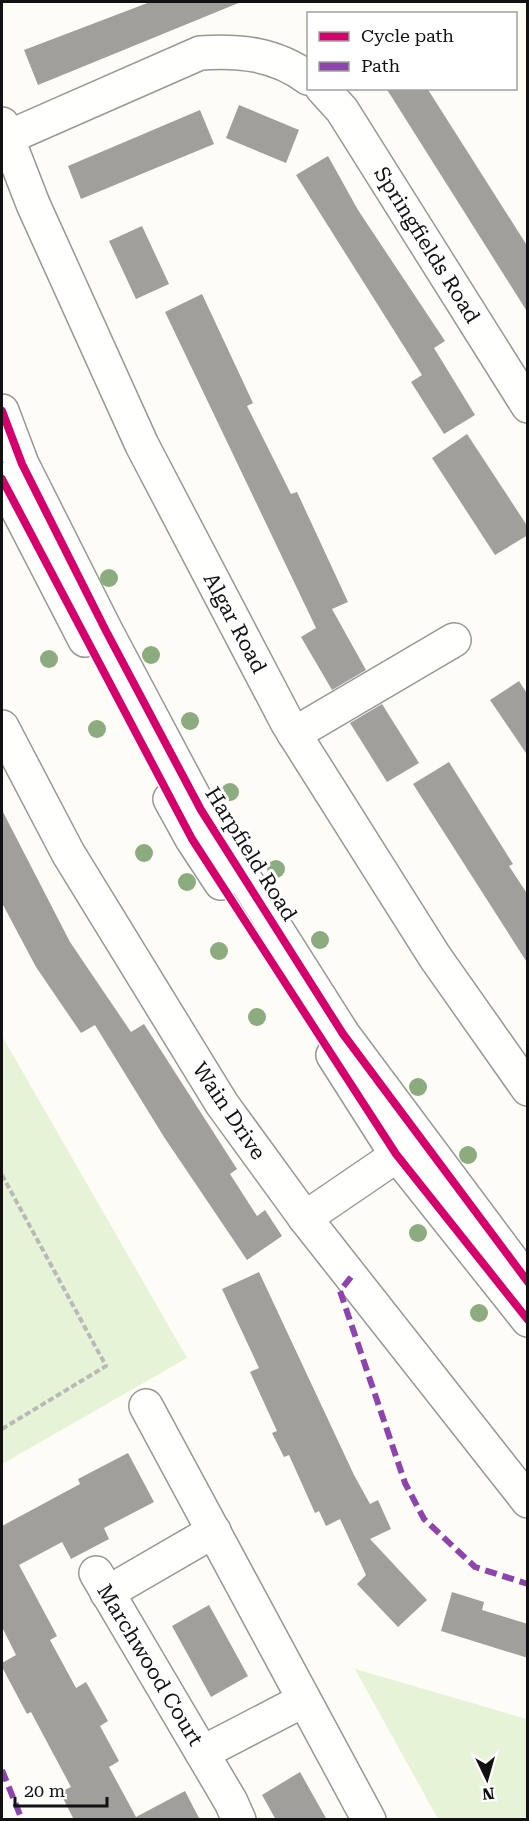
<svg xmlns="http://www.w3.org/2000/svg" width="529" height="1821" font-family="'Roboto Serif',serif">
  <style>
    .green { fill: #e7f3d7 }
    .building { fill: #a19f9c }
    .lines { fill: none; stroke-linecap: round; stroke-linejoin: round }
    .minor-casing { stroke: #979795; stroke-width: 36 }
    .path { stroke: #b9b9b8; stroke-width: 4; stroke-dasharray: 6 3; stroke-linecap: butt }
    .minor { stroke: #fffffe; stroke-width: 33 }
    .quiet { stroke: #8e44ad; stroke-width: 6; stroke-dasharray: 12 6; stroke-linecap: butt }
    .cycleway-casing { stroke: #fff; stroke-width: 11 }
    .cycleway { stroke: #d6006c; stroke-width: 8 }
    .tree { fill: #8cac80 }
    .labels { text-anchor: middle; stroke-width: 6; stroke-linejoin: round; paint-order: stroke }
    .street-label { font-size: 21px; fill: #111; stroke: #fff }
  </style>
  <rect width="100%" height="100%" fill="#fdfcf7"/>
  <g class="green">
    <polygon points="2,1036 187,1358 2,1464"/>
    <polygon points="355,1669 527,1719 527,1819 438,1819"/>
  </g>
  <g class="building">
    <polygon points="150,2 241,2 38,85 24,50"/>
    <polygon points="386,88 427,88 528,247 528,313"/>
    <polygon points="239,105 299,130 286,163 226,138"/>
    <polygon points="200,110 214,144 81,199 68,166"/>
    <polygon points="328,156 358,210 445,341 434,348 475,415 444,434 411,382 422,375 296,175"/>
    <polygon points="142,226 169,284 136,299 109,241"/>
    <polygon points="202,294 253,403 247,406 291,494 297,492 348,602 332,609 366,670 332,690 301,637 316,628 165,312"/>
    <polygon points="467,434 528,527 528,535 495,555 432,458"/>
    <polygon points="519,681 528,695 528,756 490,700"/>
    <polygon points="382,704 419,763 387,782 350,723"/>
    <polygon points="449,762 513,864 509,866 528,895 528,964 413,784"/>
    <polygon points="2,810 70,942 131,1032 144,1024 237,1169 230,1174 257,1216 265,1210 282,1236 247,1260 164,1137 95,1025 81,1033 36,967 2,903"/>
    <polygon points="259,1272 354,1475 370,1504 378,1500 391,1529 370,1539 427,1600 398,1627 357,1584 366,1575 340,1519 326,1526 319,1511 315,1513 289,1455 284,1457 272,1433 277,1431 250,1372 259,1368 222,1289"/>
    <polygon points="128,1453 154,1502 104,1528 109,1539 71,1559 62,1542 19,1565 57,1636 50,1640 76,1688 86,1682 108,1721 100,1726 119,1761 109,1767 136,1817 185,1791 200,1820 74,1820 60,1792 71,1787 31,1712 27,1714 2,1667 2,1663 16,1655 2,1627 2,1526 80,1484 78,1479"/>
    <polygon points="452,1592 484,1602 482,1610 528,1624 528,1658 441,1631"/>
    <polygon points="209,1605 248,1676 211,1697 172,1626"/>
    <polygon points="300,1772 327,1820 276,1820 262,1795"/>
  </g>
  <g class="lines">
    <g class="minor-casing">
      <g id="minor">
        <polyline points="322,88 342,110 528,406"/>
        <polyline points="2,124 33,204 142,445 288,724 435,957 528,1089"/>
        <path d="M 2,140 L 200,53 C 239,50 276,54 308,78"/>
        <polyline points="2,411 22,464 106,631 201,810 343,1034 528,1282"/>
        <polyline points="2,479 85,640"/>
        <polyline points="2,727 68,853 222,1104 305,1218 528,1501"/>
        <polyline points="294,734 454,640"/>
        <polyline points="170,799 192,839 221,883"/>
        <polyline points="333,1055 396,1154 528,1320"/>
        <polyline points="305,1218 415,1143"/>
        <polyline points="146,1406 369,1820"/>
        <polyline points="96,1573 231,1802 239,1820"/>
        <polyline points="107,1593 214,1531"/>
        <polyline points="202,1753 304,1700"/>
      </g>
    </g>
    <polyline class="path" points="2,1175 106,1366 2,1429"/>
    <use href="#minor" class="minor"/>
    <g class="quiet">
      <polyline points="351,1277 340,1291 405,1483 424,1519 475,1567 528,1584"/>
      <polyline points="2,1770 22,1820"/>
    </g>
    <g class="cycleway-casing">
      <g id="cycleway">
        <polyline points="2,411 22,464 106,631 201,810 343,1034 528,1282"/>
        <polyline points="2,479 192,839 396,1154 528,1320"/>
      </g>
    </g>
    <use href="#cycleway" class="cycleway"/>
  </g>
  <g class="tree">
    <circle cx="109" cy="578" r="9"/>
    <circle cx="151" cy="655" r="9"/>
    <circle cx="49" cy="659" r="9"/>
    <circle cx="190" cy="721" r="9"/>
    <circle cx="97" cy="729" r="9"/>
    <circle cx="230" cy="792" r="9"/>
    <circle cx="144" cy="853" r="9"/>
    <circle cx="276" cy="869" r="9"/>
    <circle cx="187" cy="882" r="9"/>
    <circle cx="320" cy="940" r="9"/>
    <circle cx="219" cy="951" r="9"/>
    <circle cx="257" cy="1017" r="9"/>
    <circle cx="418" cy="1087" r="9"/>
    <circle cx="468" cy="1155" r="9"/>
    <circle cx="418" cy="1233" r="9"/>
    <circle cx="479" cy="1313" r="9"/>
  </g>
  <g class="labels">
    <g class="street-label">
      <text transform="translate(427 245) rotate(58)" y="7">Springfields Road</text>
      <text transform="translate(235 623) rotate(62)" y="7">Algar Road</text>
      <text transform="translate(251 854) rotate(58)" y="7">Harpfield Road</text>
      <text transform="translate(229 1111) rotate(56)" y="7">Wain Drive</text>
      <text transform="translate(150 1665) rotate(59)" y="7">Marchwood Court</text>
    </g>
  </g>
  <rect width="529" height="1821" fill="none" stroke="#111111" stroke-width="6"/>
  <rect x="307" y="12" width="210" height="78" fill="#ffffff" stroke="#a0a0a0" stroke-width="1.5"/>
  <rect x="319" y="32" width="30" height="9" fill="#d6006c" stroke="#a0a0a0" stroke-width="1.5"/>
  <text x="361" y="42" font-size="18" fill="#111111">Cycle path</text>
  <rect x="319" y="62" width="30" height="9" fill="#8e44ad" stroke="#a0a0a0" stroke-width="1.5"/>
  <text x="361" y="72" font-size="18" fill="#111111">Path</text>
  <g transform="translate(487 1779) rotate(175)" stroke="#ffffff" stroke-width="4.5" paint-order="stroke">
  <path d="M0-4.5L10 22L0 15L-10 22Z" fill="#111111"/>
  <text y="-9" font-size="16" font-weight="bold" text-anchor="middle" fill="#111111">N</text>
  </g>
  <path d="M15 1797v9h92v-9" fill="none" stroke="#111111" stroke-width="3"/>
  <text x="24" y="1797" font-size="18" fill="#111111" stroke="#ffffff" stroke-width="4.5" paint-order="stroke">20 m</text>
</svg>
